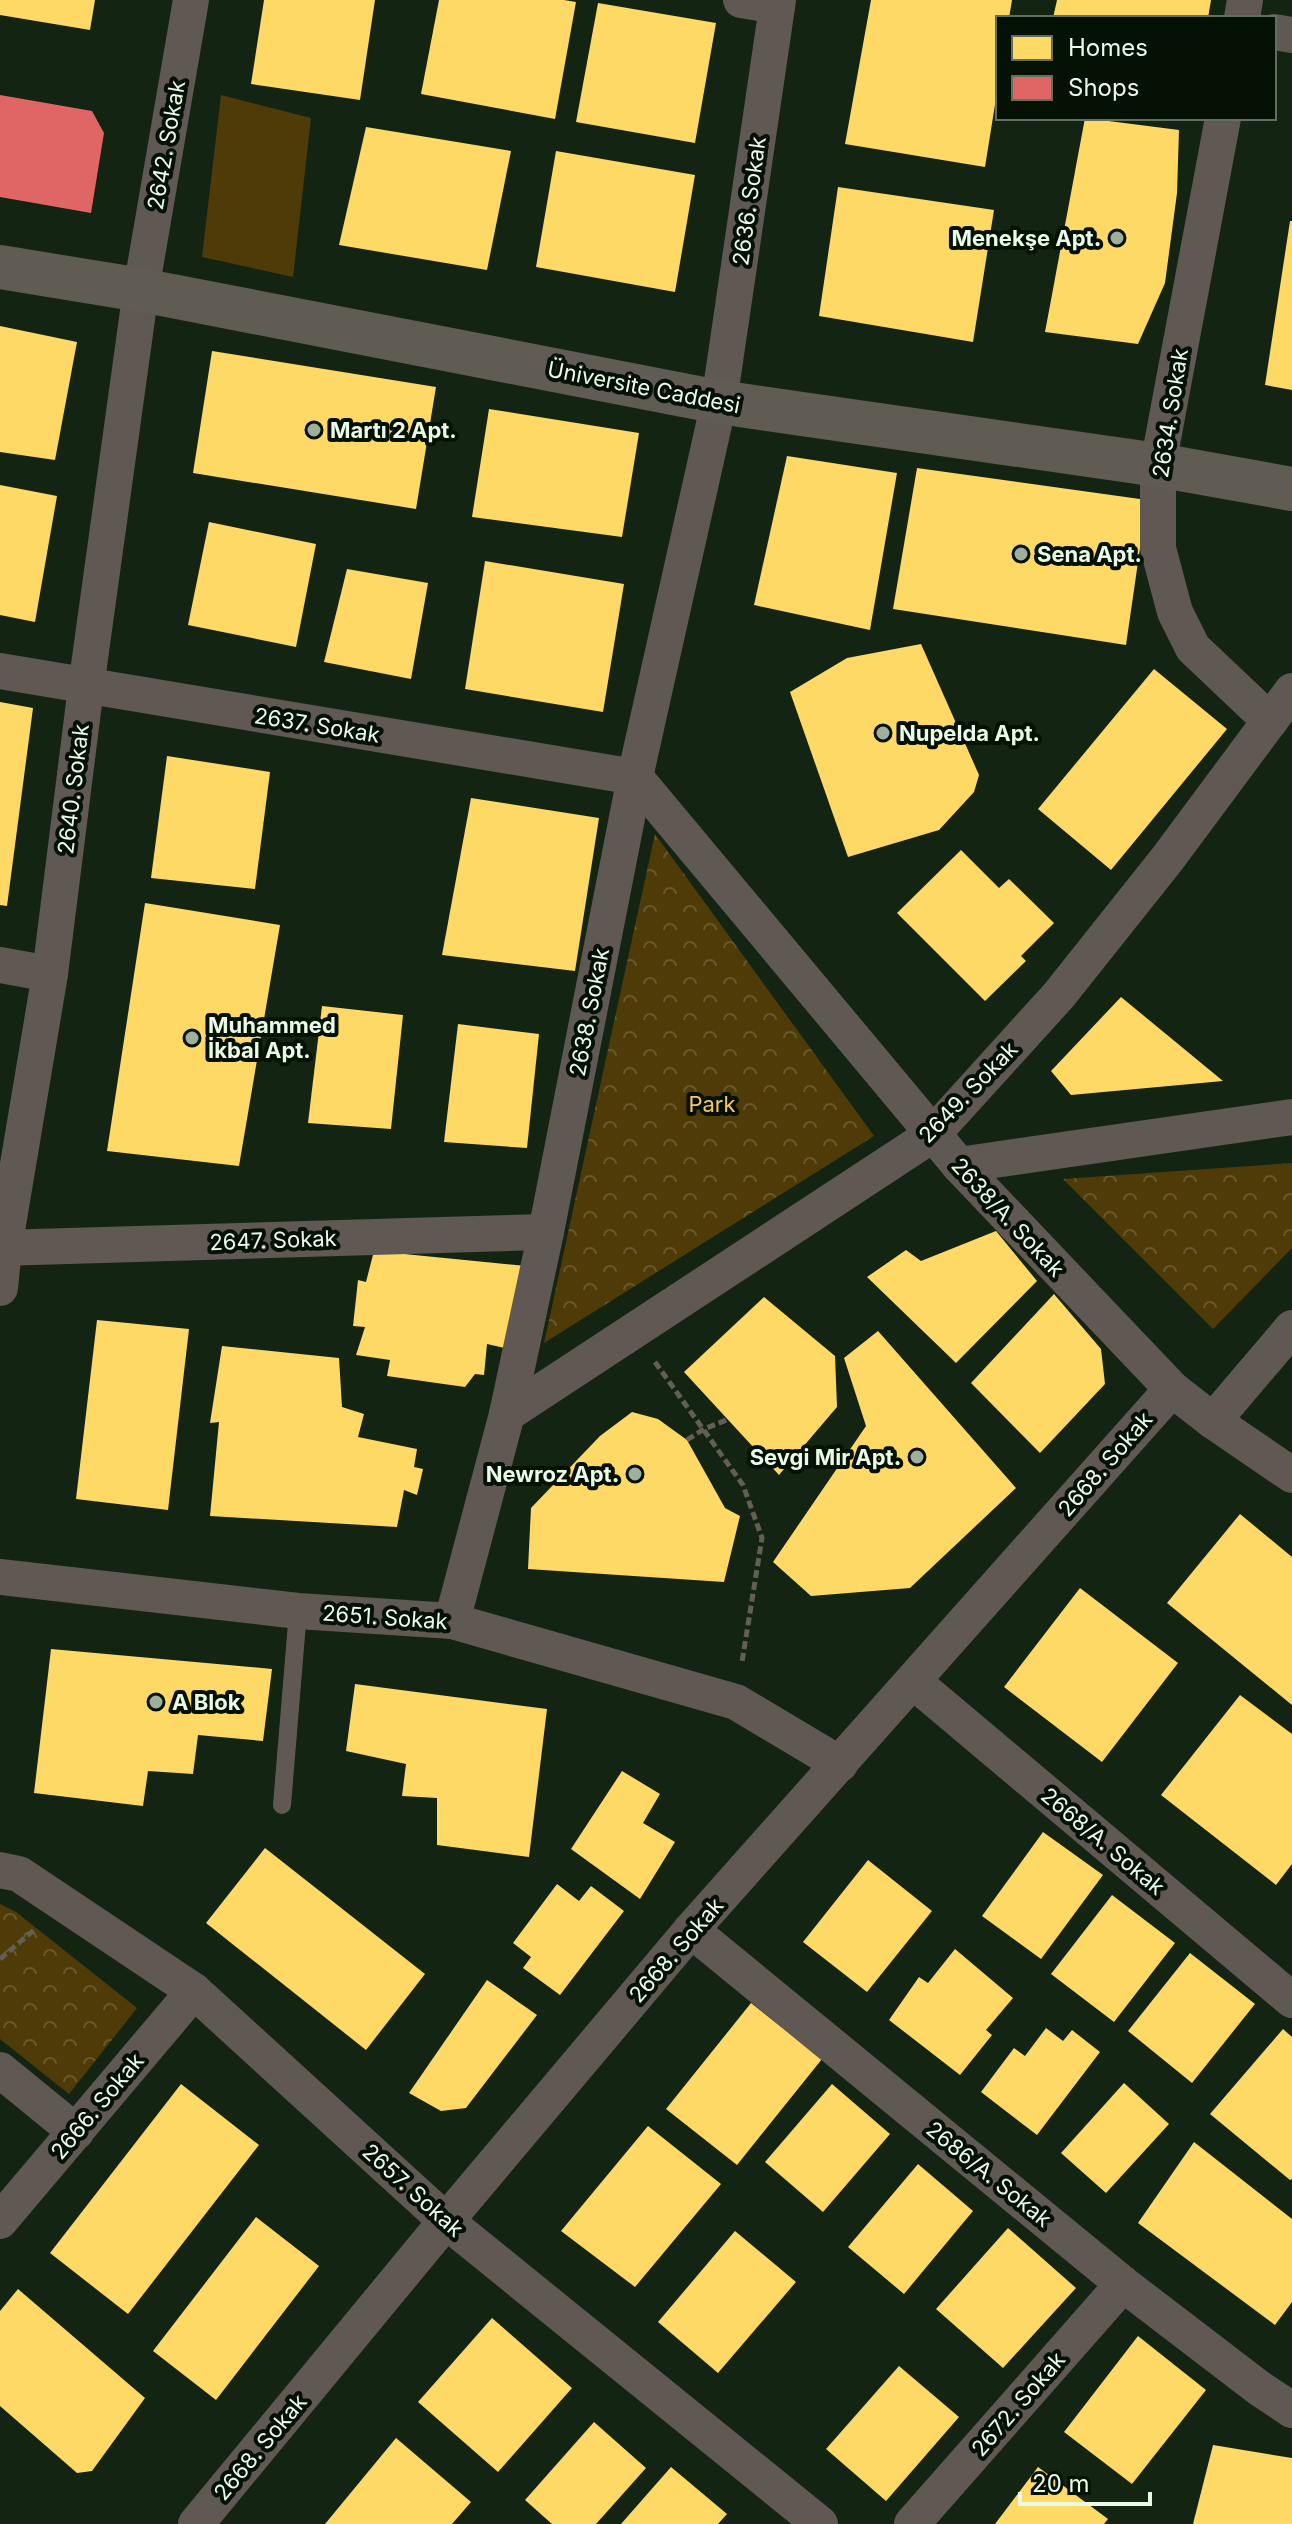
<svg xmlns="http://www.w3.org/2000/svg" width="1292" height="2524" font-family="Inter,sans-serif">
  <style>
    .green { fill: #4f3b08 }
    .forest { fill: url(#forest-crowns) }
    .homes { fill: #ffd966 }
    .shops { fill: #e06666 }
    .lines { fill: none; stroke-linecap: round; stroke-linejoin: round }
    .path { stroke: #615f58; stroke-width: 5; stroke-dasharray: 8 4; stroke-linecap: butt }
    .lane { stroke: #5f5853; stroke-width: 18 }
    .street { stroke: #5f5853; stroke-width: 36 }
    .secondary { stroke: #605b53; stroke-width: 44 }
    .poi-dot { fill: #9eb09c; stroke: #051104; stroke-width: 3 }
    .labels { text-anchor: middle; stroke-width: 8; stroke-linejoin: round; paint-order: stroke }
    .street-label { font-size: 22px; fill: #e9fbe6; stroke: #051104 }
    .poi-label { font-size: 22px; font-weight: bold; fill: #e9fbe6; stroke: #051104; text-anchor: start }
    .park-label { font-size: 22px; fill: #f9c667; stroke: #051104 }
  </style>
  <defs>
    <pattern id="forest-crowns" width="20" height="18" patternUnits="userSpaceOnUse" patternTransform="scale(2)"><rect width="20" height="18" fill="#4f3b08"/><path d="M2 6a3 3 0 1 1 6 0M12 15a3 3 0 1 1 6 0" fill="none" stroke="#68582c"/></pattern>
  </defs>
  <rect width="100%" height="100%" fill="#142412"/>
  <polygon class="green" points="221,95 311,118 293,277 202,257"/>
  <g class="forest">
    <polygon points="655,834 874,1136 544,1343"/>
    <polygon points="1292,1163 1292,1248 1213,1329 1063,1179"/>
    <polygon points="0,1904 16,1912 137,2008 69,2094 0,2039"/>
  </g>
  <g class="homes">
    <polygon points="0,0 95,0 90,30 0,15"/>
    <polygon points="264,0 375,0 360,100 251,84"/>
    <polygon points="439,0 564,0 576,2 555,119 421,94"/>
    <polygon points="871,0 1012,0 1009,18 998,18 998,86 985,167 845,144"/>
    <polygon points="1057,0 1211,0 1208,18 1053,18"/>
    <polygon points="598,3 716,23 695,143 576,122"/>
    <polygon points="1085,118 1179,130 1177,193 1165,283 1138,344 1045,332"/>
    <polygon points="366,127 511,151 487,270 339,245"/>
    <polygon points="556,151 695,175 675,292 536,267"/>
    <polygon points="838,187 994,210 973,342 819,316"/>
    <polygon points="1290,221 1292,221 1292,390 1265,385"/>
    <polygon points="0,326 77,342 55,460 0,452"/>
    <polygon points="212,351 436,387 416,509 193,473"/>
    <polygon points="489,409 639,433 622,537 472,517"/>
    <polygon points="787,456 897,473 870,630 754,605"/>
    <polygon points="917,468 1147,500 1126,645 893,609"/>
    <polygon points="0,485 57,496 35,622 0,615"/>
    <polygon points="209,522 316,544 296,647 188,625"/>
    <polygon points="485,561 624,584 603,712 465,689"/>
    <polygon points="347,569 428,583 411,679 324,662"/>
    <polygon points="921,644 979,775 974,792 939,830 848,857 790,692 847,658"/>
    <polygon points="1154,669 1227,729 1111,870 1038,809"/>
    <polygon points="0,702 33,708 7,906 0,905"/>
    <polygon points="167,756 270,772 255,889 151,878"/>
    <polygon points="471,798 599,818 575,971 442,955"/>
    <polygon points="961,850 999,888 1009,879 1054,923 1021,956 1026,961 985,1001 897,913"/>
    <polygon points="145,903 280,925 239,1166 107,1151"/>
    <polygon points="1121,997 1223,1081 1071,1095 1051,1071"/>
    <polygon points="322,1006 403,1015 391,1129 308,1123"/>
    <polygon points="458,1024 539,1034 527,1148 444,1142"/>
    <polygon points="996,1231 1037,1281 956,1363 867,1277 906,1250 921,1261"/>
    <polygon points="374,1251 526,1266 509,1349 487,1344 484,1375 475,1374 465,1387 387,1376 390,1360 356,1355 365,1327 353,1326 358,1280 366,1282"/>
    <polygon points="1054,1294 1101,1349 1105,1384 1040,1453 971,1383"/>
    <polygon points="764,1297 835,1356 837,1407 779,1475 684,1372"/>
    <polygon points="97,1320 189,1329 168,1510 76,1499"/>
    <polygon points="878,1331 1016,1488 910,1588 811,1596 773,1562 866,1426 844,1358"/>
    <polygon points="222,1346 339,1358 342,1407 364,1414 358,1437 417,1449 414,1467 423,1469 417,1495 404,1490 397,1527 210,1516 219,1422 210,1423"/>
    <polygon points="632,1412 658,1419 687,1440 725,1508 740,1516 724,1582 528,1569 531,1508 600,1436"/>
    <polygon points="1240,1514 1292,1557 1292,1705 1167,1603"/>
    <polygon points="1080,1588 1178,1663 1102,1762 1004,1687"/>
    <polygon points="51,1649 272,1669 263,1741 198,1735 193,1774 148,1771 143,1806 34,1793"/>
    <polygon points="355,1684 547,1709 529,1857 437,1845 437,1798 402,1796 406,1764 346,1751"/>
    <polygon points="1240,1695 1292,1734 1292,1864 1276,1885 1161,1795"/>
    <polygon points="622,1771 660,1794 643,1823 675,1842 640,1899 571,1849"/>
    <polygon points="1043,1832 1103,1875 1041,1959 982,1916"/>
    <polygon points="265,1848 425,1974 366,2050 206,1923"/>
    <polygon points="868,1860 932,1911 867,1992 803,1942"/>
    <polygon points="557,1884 579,1901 591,1886 624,1911 560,1995 523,1968 531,1957 513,1943"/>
    <polygon points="1112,1895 1175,1943 1114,2022 1051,1974"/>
    <polygon points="955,1949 1013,1998 986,2030 992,2035 960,2075 889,2020 919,1977 928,1983"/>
    <polygon points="1190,1953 1255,2004 1192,2083 1128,2031"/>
    <polygon points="487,1980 537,2015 466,2108 441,2111 409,2093"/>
    <polygon points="751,2003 822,2059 737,2165 666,2109"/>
    <polygon points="1046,2028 1063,2041 1072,2030 1100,2052 1037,2135 981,2092 1014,2048 1025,2056"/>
    <polygon points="1283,2029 1292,2037 1292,2179 1290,2180 1210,2114"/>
    <polygon points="1124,2083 1169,2124 1106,2193 1061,2153"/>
    <polygon points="181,2084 259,2145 128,2314 50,2253"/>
    <polygon points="832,2084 890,2134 823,2212 765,2162"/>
    <polygon points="648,2126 721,2184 635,2287 561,2231"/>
    <polygon points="1194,2142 1292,2219 1292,2302 1275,2325 1138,2223"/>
    <polygon points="918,2164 973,2211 904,2294 848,2247"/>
    <polygon points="256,2217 319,2266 216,2400 153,2351"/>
    <polygon points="1008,2228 1076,2288 1003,2368 936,2309"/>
    <polygon points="735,2231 796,2282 718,2373 658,2322"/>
    <polygon points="18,2289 145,2398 92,2471 77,2473 0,2406 0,2311"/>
    <polygon points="492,2318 572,2388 498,2472 418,2402"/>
    <polygon points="1138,2336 1206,2390 1132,2484 1064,2432"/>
    <polygon points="899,2366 959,2417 886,2501 826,2449"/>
    <polygon points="594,2422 646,2468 596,2524 552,2524 525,2500"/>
    <polygon points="396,2438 471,2502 452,2524 325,2524"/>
    <polygon points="1213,2445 1292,2458 1292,2524 1193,2524"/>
    <polygon points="671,2467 727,2514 718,2524 621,2524"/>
    <polygon points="1038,2467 1108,2519 1104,2524 995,2524"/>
  </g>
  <polygon class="shops" points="0,95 92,111 104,133 91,213 0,197"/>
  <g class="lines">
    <g class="path">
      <polyline points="655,1362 743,1485 762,1538 742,1662"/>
      <polyline points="687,1440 704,1429 729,1419"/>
      <polyline points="0,1959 34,1930"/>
    </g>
    <polyline class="lane" points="282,1805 298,1611"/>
    <g class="street">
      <polyline points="741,0 777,6"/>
      <polyline points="1242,18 1245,0"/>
      <polyline points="1274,32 1292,35"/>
      <polyline points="1223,118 1158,465 1158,548 1175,612 1193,648 1270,721"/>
      <polyline points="0,671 635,777 959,1165 1172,1389 1213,1421 1292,1475"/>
      <polyline points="0,965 50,974"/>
      <polyline points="959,1165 1292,1117"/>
      <polyline points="0,1248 546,1232"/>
      <polyline points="0,1288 4,1248 50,974 86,687 141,290 191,0"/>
      <polyline points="507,1414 932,1135 1059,995 1168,858 1292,691"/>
      <polyline points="1213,1421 1292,1328"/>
      <polyline points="0,1577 298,1611 452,1621 736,1702 840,1764"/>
      <polyline points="452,1621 507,1414 546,1232 635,777 719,402 778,0"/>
      <polyline points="914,1682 1292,2000"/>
      <polyline points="0,1870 19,1874 194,1991 446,2221 820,2524"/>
      <polyline points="691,1930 1123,2284 1259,2388 1292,2410"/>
      <polyline points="0,2070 76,2132"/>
      <polyline points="0,2221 194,1991"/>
      <polyline points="196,2524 446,2221 691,1930 1172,1389"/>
      <polyline points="912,2524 1123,2284"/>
    </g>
    <polyline class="secondary" points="0,267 141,290 719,402 1158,465 1292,489"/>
  </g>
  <g class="poi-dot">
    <circle cx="1117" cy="238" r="8"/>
    <circle cx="314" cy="430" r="8"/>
    <circle cx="1021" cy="554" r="8"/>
    <circle cx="883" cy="733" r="8"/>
    <circle cx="192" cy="1038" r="8"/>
    <circle cx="917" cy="1457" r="8"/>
    <circle cx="635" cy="1474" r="8"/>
    <circle cx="156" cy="1702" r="8"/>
  </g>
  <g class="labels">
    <g class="street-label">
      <text transform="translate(166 145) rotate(-80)" y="8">2642. Sokak</text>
      <text transform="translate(749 201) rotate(-82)" y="8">2636. Sokak</text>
      <text transform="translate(644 387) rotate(11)" y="8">Üniversite Caddesi</text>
      <text transform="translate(1170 413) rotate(-81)" y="8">2634. Sokak</text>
      <text transform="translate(317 725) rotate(9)" y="8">2637. Sokak</text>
      <text transform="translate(73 789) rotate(-83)" y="8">2640. Sokak</text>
      <text transform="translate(589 1012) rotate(-79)" y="8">2638. Sokak</text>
      <text transform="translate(968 1092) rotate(-46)" y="8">2649. Sokak</text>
      <text transform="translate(1008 1217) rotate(47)" y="8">2638/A. Sokak</text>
      <text transform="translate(273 1240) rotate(-2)" y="8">2647. Sokak</text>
      <text transform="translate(1105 1464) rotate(-49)" y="8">2668. Sokak</text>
      <text transform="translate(385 1617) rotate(4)" y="8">2651. Sokak</text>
      <text transform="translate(1103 1841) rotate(40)" y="8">2668/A. Sokak</text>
      <text transform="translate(676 1950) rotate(-49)" y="8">2668. Sokak</text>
      <text transform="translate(97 2106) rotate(-50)" y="8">2666. Sokak</text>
      <text transform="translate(989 2174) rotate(39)" y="8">2686/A. Sokak</text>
      <text transform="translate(413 2190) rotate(42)" y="8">2657. Sokak</text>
      <text transform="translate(1018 2404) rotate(-49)" y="8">2672. Sokak</text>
      <text transform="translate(260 2447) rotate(-50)" y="8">2668. Sokak</text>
    </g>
    <g class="poi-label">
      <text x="1101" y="246" text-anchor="end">Menekşe Apt.</text>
      <text x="330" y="438">Martı 2 Apt.</text>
      <text x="1037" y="562">Sena Apt.</text>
      <text x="899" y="741">Nupelda Apt.</text>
      <text x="208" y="1033">Muhammed<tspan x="208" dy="25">İkbal Apt.</tspan></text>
      <text x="901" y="1465" text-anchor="end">Sevgi Mir Apt.</text>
      <text x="619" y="1482" text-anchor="end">Newroz Apt.</text>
      <text x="172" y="1710">A Blok</text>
    </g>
    <g class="park-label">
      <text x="712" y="1112">Park</text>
    </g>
  </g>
  <rect x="996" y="16" width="280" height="104" fill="#051104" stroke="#606f5e" stroke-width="2"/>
  <rect x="1012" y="36" width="40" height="24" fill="#ffd966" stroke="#606f5e" stroke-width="2"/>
  <text x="1068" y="56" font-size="24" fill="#e9fbe6">Homes</text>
  <rect x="1012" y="76" width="40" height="24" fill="#e06666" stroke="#606f5e" stroke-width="2"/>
  <text x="1068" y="96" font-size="24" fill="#e9fbe6">Shops</text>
  <path d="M1020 2492v12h130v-12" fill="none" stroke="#e9fbe6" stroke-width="4"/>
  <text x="1032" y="2492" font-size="24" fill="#e9fbe6" stroke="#051104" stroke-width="6" paint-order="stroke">20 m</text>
</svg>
